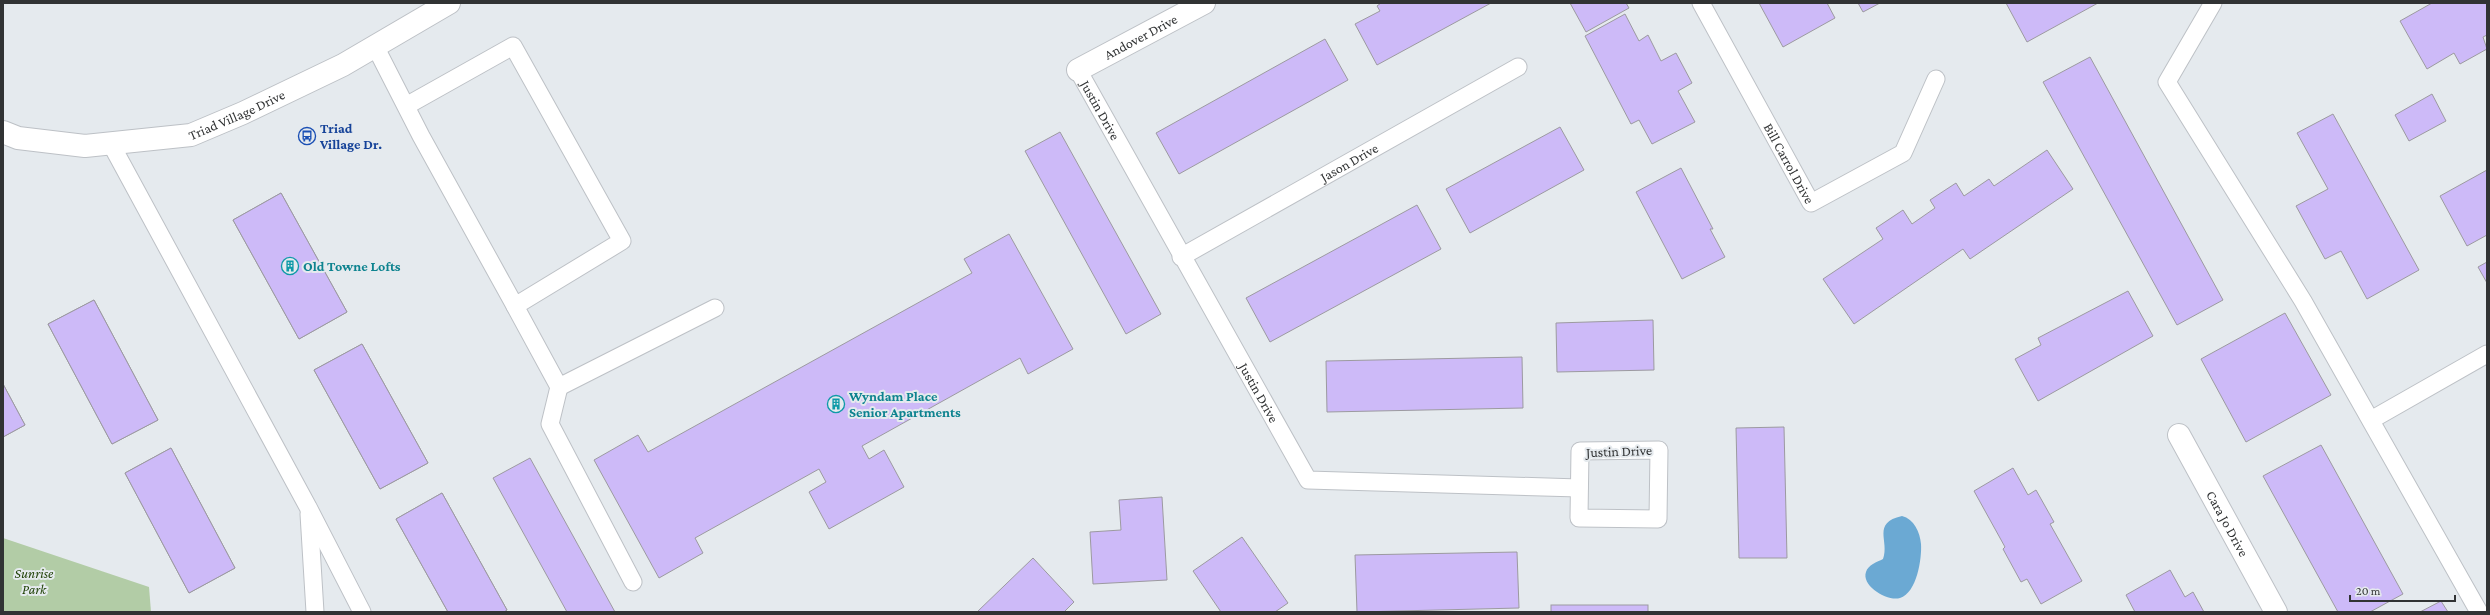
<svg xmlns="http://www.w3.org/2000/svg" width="2490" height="615" font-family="'Crimson Pro',serif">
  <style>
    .green { fill: #b2cca6 }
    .water { fill: #6ba9d3 }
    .building { fill: #cdbaf8; stroke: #9c9aa0 }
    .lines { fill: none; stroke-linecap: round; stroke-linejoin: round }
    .service-casing { stroke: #bdc1c6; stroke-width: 19 }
    .minor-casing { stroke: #bdc1c6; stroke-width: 24 }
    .tertiary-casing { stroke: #bdc1c6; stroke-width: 24 }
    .service { stroke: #fff; stroke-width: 17 }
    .minor { stroke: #fff; stroke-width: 22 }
    .tertiary { stroke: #fff; stroke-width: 22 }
    .labels { text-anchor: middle; stroke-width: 4; stroke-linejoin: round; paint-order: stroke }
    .street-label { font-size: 14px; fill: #313334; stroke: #e5eaee }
    .transit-label { font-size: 14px; font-weight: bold; fill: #164399; stroke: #e5eaee; text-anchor: start }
    .culture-label { font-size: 14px; font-weight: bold; fill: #0d838f; stroke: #e5eaee; text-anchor: start }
    .park-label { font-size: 14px; font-style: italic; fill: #1c3f02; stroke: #e5eaee }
  </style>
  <rect width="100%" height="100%" fill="#e5eaee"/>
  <polygon class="green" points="3,538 149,587 151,612 3,612"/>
  <path class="water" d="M 1902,516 C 1914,519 1920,532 1921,544 C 1922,558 1917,593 1900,598 C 1888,602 1861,586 1866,572 C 1868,565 1877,562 1883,559 C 1890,541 1871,523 1902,516 Z"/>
  <g class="building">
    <polygon points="1381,3 1491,3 1377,65 1355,24 1380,11 1377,6"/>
    <polygon points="1570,3 1626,3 1629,8 1586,32"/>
    <polygon points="1759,3 1827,3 1835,18 1783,47"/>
    <polygon points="1858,3 1880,3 1863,12"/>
    <polygon points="2006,3 2098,3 2027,42"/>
    <polygon points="2432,3 2487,3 2487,35 2483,37 2487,49 2460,64 2454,53 2427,69 2400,21"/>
    <polygon points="1625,14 1639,41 1648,35 1661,61 1676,53 1692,83 1678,91 1695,122 1652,144 1639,120 1631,124 1585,36"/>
    <polygon points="1325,39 1348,80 1179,174 1156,133"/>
    <polygon points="2090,57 2223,300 2177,325 2043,82"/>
    <polygon points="2432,94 2446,121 2409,141 2395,115"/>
    <polygon points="2333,114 2419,270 2367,299 2341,251 2325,259 2296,206 2328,189 2297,133"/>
    <polygon points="1560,127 1584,170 1470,233 1446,189"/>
    <polygon points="1060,132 1161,314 1126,334 1025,151"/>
    <polygon points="2047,150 2073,189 1970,259 1963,249 1854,324 1823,279 1883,239 1876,228 1903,210 1912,224 1935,208 1930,200 1956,183 1964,196 1989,179 1994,186"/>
    <polygon points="1681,168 1713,229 1710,229 1725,257 1682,279 1636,192"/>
    <polygon points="2487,170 2487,235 2467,246 2440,196"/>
    <polygon points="281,193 347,312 299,339 233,220"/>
    <polygon points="281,193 347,312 299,339 233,220"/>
    <polygon points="1417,205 1441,249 1270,342 1246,298"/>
    <polygon points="1009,234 1073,349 1028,374 1020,358 862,446 869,459 884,450 904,487 829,529 809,492 826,482 819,469 695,538 703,553 659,578 594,460 638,435 648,452 972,273 964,259"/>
    <polygon points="2487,262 2487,283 2478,267"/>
    <polygon points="2128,291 2153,336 2038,401 2015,359 2041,345 2038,338"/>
    <polygon points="94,300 158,420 112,444 48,324"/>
    <polygon points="94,300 158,420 112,444 48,324"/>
    <polygon points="2285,313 2331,395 2246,442 2201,359"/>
    <polygon points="1653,320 1654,370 1557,372 1556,323"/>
    <polygon points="362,344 428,463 380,489 314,370"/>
    <polygon points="362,344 428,463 380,489 314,370"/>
    <polygon points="1522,357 1523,408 1327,412 1326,361"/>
    <polygon points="3,384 25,425 3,437"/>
    <polygon points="3,384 25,425 3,437"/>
    <polygon points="1784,427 1787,558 1739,558 1736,428"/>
    <polygon points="2321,445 2403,594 2370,612 2338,612 2263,476"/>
    <polygon points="171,448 235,568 189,593 125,473"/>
    <polygon points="171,448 235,568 189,593 125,473"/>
    <polygon points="530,458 615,612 567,612 493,478"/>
    <polygon points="2013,468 2028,495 2036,490 2054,522 2050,524 2082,581 2041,604 2027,579 2021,582 2003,549 2005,547 1974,491"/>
    <polygon points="442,493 507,610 504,612 448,612 396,519"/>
    <polygon points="442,493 507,610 504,612 448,612 396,519"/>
    <polygon points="1162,497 1167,580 1093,584 1090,532 1121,530 1119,500"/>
    <polygon points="1242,537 1288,603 1275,612 1221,612 1193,571"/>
    <polygon points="1517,552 1519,608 1357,612 1355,555"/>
    <polygon points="1033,558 1074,602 1064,612 977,612"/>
    <polygon points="2170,570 2185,597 2193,592 2204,612 2135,612 2126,595"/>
    <polygon points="2441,601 2448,612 2420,612"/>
    <rect x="1551" y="605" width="97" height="7"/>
  </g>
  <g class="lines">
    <g class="service-casing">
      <g id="service">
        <path id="s1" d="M 1701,3 L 1811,203 L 1903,153 L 1936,79"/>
        <polyline points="2213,3 2167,82 2303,301 2479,612"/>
        <polyline points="375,46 421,136 515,306 622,241 513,46 406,106"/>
        <path id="s2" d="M 1078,70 L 1308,480 L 1579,488"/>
        <polyline points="111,144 308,507 362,612"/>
        <path id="s3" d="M 1181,257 L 1518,67"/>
        <polyline points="515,306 559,387 715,308"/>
        <polyline points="559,387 550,424 633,582"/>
        <polyline points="2371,420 2487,354"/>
        <polygon points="1659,450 1658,519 1579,518 1580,451"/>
        <polyline points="309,514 315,612"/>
      </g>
    </g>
    <g class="minor-casing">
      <g id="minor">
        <path id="s4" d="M 1078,70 L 1204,3"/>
        <path id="s5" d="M 2179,435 L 2276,612"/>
      </g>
    </g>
    <g class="tertiary-casing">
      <g id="tertiary">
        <path id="s6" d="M 3,132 L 18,138 L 85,146 L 191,135 L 243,113 L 343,65 L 449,3"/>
      </g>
    </g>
    <use href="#service" class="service"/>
    <use href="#minor" class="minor"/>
    <use href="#tertiary" class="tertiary"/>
  </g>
  <defs>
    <g id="bus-ring" transform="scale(0.9)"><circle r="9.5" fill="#e5eaee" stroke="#1a4fb4" stroke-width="1.5"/><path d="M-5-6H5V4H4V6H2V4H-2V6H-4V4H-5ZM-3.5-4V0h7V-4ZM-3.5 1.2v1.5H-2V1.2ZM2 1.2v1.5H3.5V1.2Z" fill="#1a4fb4"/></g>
    <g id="building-ring" transform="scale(0.9)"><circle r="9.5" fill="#e5eaee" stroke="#0f9aa8" stroke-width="1.5"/><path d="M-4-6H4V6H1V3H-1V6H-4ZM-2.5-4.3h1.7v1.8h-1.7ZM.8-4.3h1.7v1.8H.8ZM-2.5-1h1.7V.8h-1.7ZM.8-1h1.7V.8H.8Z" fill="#0f9aa8"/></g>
  </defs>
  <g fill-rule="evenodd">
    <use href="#bus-ring" x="307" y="136"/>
    <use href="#building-ring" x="290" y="266"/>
    <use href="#building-ring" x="836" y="404"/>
  </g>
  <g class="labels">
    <g class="street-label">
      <text dy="5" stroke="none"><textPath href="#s4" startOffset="71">Andover Drive</textPath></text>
      <text dy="5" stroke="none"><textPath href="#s2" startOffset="46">Justin Drive</textPath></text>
      <text dy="5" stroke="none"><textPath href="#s6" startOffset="240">Triad Village Drive</textPath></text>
      <text dy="5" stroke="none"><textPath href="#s1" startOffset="183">Bill Carrol Drive</textPath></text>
      <text dy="5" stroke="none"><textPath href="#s3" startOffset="193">Jason Drive</textPath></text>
      <text dy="5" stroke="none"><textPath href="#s2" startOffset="370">Justin Drive</textPath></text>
      <text transform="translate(1619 451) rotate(-2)" y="5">Justin Drive</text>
      <text dy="5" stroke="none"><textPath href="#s5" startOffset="101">Cara Jo Drive</textPath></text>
    </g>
    <g class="transit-label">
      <text x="320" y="133">Triad<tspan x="320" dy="16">Village Dr.</tspan></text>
    </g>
    <g class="culture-label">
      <text x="303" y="271">Old Towne Lofts</text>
      <text x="849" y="401">Wyndam Place<tspan x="849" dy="16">Senior Apartments</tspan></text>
    </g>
    <g class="park-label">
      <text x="34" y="578">Sunrise<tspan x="34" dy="16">Park</tspan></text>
    </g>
  </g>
  <rect width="2490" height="615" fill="none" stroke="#313334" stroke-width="8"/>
  <path d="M2350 595v6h105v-6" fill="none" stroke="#313334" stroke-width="2"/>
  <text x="2356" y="595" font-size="12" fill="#313334" stroke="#e5eaee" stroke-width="3" paint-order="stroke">20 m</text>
</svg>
